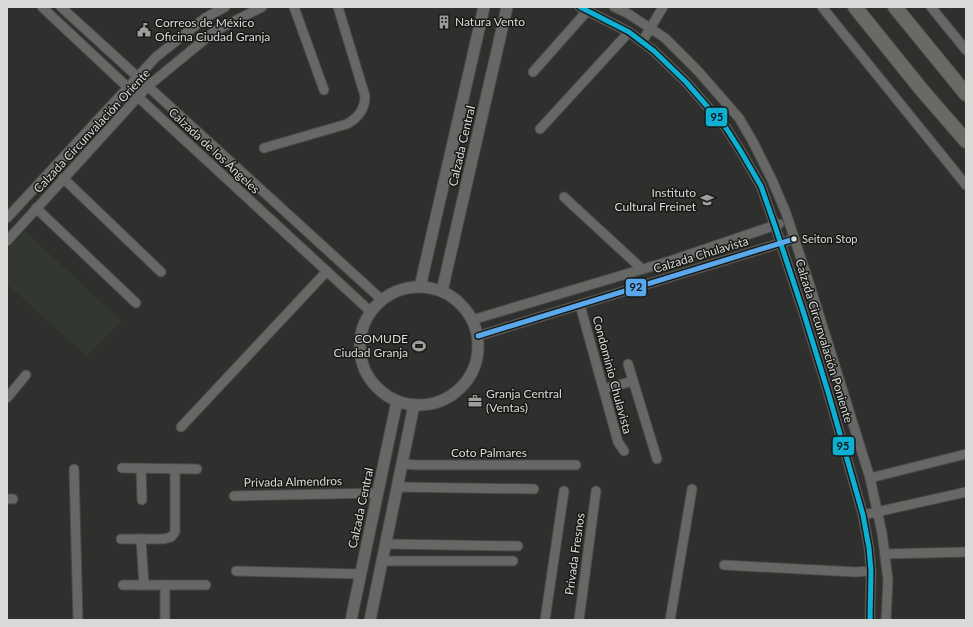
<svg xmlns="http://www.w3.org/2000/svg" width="973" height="627" font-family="Lato,sans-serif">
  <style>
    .built { fill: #32382f }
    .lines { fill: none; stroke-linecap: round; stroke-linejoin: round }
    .minor-casing { stroke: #4a4b48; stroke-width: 11 }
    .tertiary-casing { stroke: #4a4b48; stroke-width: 13 }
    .trunk-casing { stroke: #4a4b48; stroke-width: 16 }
    .minor { stroke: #676866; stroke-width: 9 }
    .tertiary { stroke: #676866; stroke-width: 11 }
    .trunk { stroke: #686b64; stroke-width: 14 }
    .bus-1-casing { stroke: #171916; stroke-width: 8 }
    .bus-2-casing { stroke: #171916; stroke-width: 8 }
    .bus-1 { stroke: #0dafd3; stroke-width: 5 }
    .bus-2 { stroke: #5aa8eb; stroke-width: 5 }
    .bus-dot { fill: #d9dad7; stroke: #171916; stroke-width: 1.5 }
    .labels { text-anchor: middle; stroke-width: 3; stroke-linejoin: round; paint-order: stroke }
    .bus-label { font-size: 11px; fill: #d9dad7; stroke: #171916; text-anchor: start }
    .poi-label { font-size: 12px; fill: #d9dad7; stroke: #171916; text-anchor: start }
    .street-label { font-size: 12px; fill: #d9dad7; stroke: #171916 }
    .line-badge { stroke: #171916; stroke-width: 1.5 }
    .pale-badge-label { font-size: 11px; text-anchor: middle; font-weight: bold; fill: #111 }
  </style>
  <rect width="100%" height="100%" fill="#2f302d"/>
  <polygon class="built" points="25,231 121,321 87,356 7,284 7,250"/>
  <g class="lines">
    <g class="minor-casing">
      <g id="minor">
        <polyline points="42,7 138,97 371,312"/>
        <polyline points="61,7 382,300"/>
        <polyline points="294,7 324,90"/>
        <polyline points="580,7 629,32 654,51 686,82 726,128 740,150 761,186 775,226 804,314 828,392 863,515 869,548 871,571 870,620"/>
        <polyline points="614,7 627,13 665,38 698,71 739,118 753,142 772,180 786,213 811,289 870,478 882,533 888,580 886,620"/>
        <polyline points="822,7 966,185"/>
        <polyline points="931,7 966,50"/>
        <polyline points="642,42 663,7"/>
        <polyline points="533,72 588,10"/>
        <polyline points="540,129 629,32"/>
        <path d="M 264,148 L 347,124 C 358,118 365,109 365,96 L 338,7"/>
        <polyline points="63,178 161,272"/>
        <polyline points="564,197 642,269"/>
        <polyline points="36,208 136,303"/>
        <polyline points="7,218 156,57 205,18 225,7"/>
        <polyline points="7,241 148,86 215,31 262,7"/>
        <polyline points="580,305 618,442 624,451"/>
        <polyline points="472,320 670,261 779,224"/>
        <polyline points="478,336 794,239"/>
        <polyline points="628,364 657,459"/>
        <polyline points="604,389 633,381"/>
        <polyline points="7,398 26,375"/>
        <polyline points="181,427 327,271"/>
        <polyline points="402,464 417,465 576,465"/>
        <polyline points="122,468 197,469"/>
        <polyline points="141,468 142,500"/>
        <polyline points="74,469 78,620"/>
        <polyline points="870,478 966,454"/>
        <polyline points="397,487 534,489"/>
        <polyline points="234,496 377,493"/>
        <polyline points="7,499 13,499"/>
        <polyline points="863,515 966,492"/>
        <polyline points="121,539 164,539 171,537 175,532 175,469"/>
        <polyline points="141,539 144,585"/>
        <polyline points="386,544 518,546"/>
        <polyline points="885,554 966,552"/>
        <polyline points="382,561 513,561"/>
        <polyline points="724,565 855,572 871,571"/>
        <polyline points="236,571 360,574"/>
        <polyline points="123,585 206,585"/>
        <polyline points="165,620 165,585"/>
        <polyline points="545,620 564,491"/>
        <polyline points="579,620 596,491"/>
        <polyline points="670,620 692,489"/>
      </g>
    </g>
    <g class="tertiary-casing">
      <g id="tertiary">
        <circle cx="419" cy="346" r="59"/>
        <polyline points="420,287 484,7"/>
        <polyline points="442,291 507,7"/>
        <polyline points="351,620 397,401"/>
        <polyline points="370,620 414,405"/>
      </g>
    </g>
    <g class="trunk-casing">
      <g id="trunk">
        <polyline points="855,7 921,89 966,141"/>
        <polyline points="895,7 966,94"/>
      </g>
    </g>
    <use href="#minor" class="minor"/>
    <use href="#tertiary" class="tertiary"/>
    <use href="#trunk" class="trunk"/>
    <g class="bus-1-casing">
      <polyline id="bus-1" points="580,7 629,32 654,51 686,82 726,128 740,150 761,186 775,226 804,314 828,392 863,515 869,548 871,571 870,620"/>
    </g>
    <g class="bus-2-casing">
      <polyline id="bus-2" points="478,336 794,239"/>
    </g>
    <use href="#bus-1" class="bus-1"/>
    <use href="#bus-2" class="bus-2"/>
  </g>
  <defs>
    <g id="building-bare" transform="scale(1.08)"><path d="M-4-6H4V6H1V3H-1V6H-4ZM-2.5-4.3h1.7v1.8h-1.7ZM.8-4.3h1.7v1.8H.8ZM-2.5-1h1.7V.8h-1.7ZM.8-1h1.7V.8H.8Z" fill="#9e9e9c" stroke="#171916" stroke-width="2.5" paint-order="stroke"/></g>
    <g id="civic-bare" transform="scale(1.08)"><path d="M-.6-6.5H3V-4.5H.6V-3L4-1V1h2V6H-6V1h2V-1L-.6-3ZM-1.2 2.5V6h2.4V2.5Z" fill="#9e9e9c" stroke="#171916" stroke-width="2.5" paint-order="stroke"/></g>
    <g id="school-bare" transform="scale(1.08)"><path d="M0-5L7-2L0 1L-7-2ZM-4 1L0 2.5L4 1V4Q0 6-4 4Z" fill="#9e9e9c" stroke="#171916" stroke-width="2.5" paint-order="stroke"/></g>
    <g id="stadium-bare" transform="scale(1.08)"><path d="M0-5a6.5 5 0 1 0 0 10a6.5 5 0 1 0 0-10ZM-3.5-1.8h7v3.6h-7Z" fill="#9e9e9c" stroke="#171916" stroke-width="2.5" paint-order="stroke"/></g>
    <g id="office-bare" transform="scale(1.08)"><path d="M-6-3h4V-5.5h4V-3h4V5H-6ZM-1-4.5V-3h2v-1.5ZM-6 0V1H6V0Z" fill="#9e9e9c" stroke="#171916" stroke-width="2.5" paint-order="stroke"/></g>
  </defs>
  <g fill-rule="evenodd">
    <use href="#building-bare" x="444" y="22"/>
    <use href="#civic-bare" x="144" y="30"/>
    <use href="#school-bare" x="707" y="200"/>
    <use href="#stadium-bare" x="419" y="346"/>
    <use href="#office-bare" x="475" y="401"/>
  </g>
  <circle class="bus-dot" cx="794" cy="239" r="3.5"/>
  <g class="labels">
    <g class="bus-label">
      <text x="802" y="243">Seiton Stop</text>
    </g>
    <g class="poi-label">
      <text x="455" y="26">Natura Vento</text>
      <text x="155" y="27">Correos de México<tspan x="155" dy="14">Oficina Ciudad Granja</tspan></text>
      <text x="696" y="197" text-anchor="end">Instituto<tspan x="696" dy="14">Cultural Freinet</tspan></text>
      <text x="408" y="343" text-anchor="end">COMUDE<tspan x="408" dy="14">Ciudad Granja</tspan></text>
      <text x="486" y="398">Granja Central<tspan x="486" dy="14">(Ventas)</tspan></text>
    </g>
    <g class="street-label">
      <text transform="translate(92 131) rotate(-47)" y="4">Calzada Circunvalación Oriente</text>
      <text transform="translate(462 146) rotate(-77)" y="4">Calzada Central</text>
      <text transform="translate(214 151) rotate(43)" y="4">Calzada de los Ángeles</text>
      <text transform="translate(701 255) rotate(-17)" y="4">Calzada Chulavista</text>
      <text transform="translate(824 341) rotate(73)" y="4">Calzada Circunvalación Poniente</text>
      <text transform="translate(612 375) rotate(75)" y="4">Condominio Chulavista</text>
      <text x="489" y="457">Coto Palmares</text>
      <text transform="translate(293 482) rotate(-1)" y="4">Privada Almendros</text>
      <text transform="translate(361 508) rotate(-78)" y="4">Calzada Central</text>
      <text transform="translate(575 554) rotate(-82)" y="4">Privada Fresnos</text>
    </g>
  </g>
  <g class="line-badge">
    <rect x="705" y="107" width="23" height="20" rx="4" fill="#0dafd3"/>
    <rect x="625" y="278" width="22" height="19" rx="4" fill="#5aa8eb"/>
    <rect x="832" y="436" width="23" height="20" rx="4" fill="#0dafd3"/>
  </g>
  <g class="pale-badge-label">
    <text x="717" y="121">95</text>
    <text x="636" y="291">92</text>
    <text x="843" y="450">95</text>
  </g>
  <rect width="973" height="627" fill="none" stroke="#d9dad7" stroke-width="16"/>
</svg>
